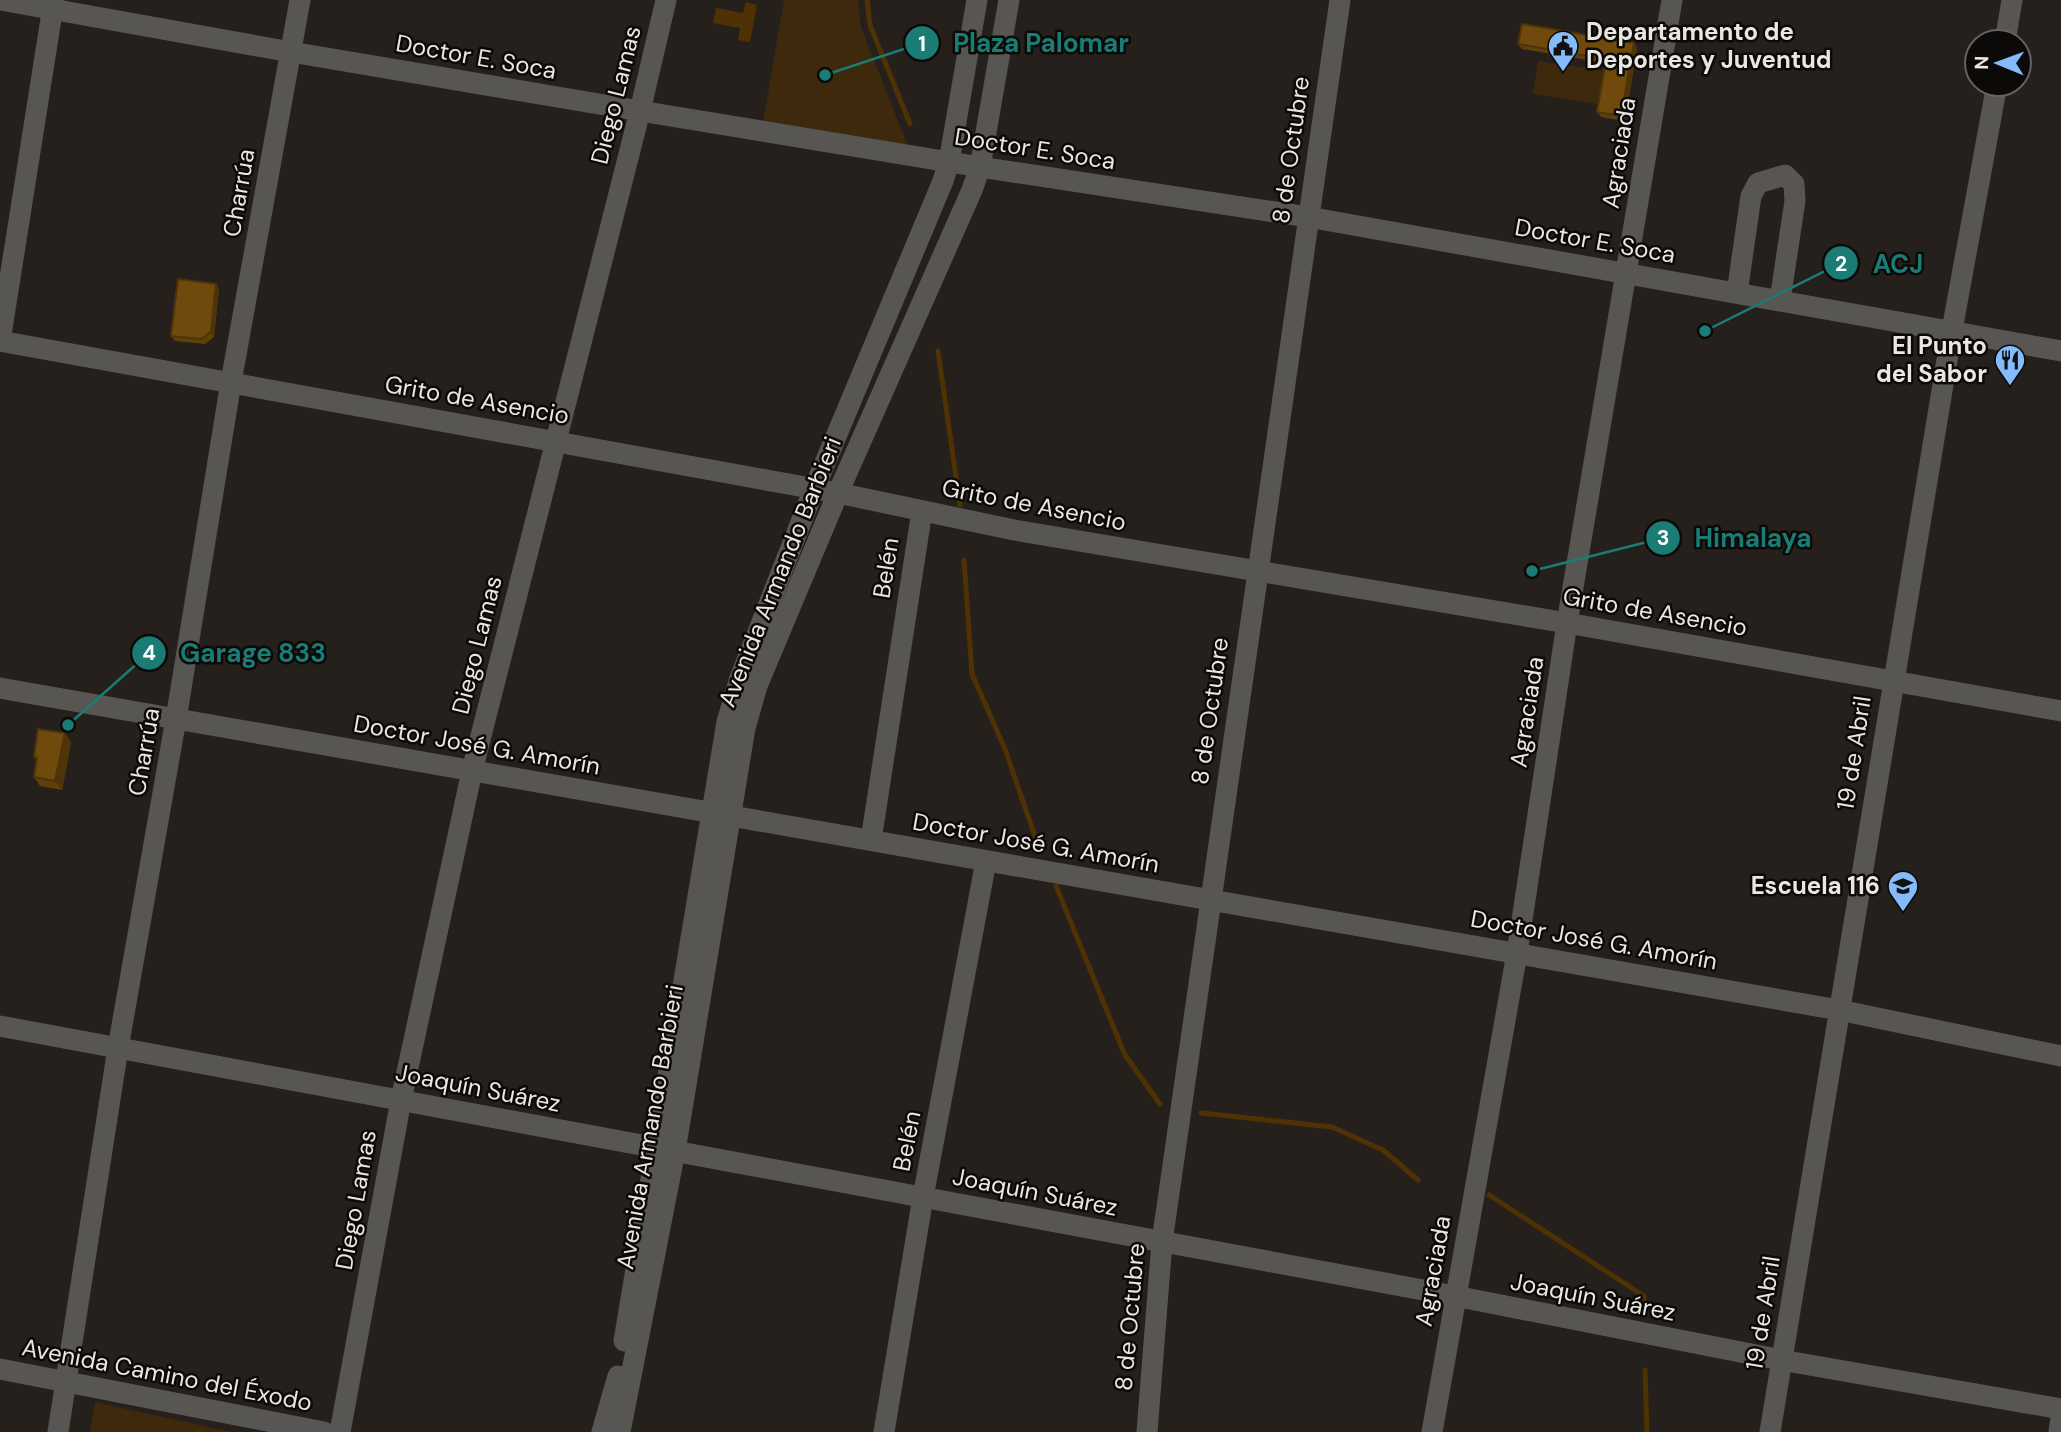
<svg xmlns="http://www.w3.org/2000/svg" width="2061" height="1432" font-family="'DM Sans',sans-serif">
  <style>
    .green { fill: #3e290c }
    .water { fill: #4f3203 }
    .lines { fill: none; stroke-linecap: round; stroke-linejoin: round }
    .stream { stroke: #4f3203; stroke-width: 5 }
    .minor { stroke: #585653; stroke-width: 21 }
    .wall { fill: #60400a }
    .shaded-wall { fill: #4e3408 }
    .building { fill: #704a0c; stroke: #4e3408; stroke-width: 2 }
    .labels { text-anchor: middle; stroke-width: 5; stroke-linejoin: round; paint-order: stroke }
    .poi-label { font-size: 24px; font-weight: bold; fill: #eae7e3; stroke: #0c0a08; text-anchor: end }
    .street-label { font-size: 24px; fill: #eae7e3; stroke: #0c0a08 }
    .leader { fill: none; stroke: #1a7c74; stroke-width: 2.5 }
    .callout-dot { fill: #1a7c74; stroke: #0c0a08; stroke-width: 2.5 }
    .mark-label { font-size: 21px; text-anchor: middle; font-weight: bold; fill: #fff }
    .callout-label { font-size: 26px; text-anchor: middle; font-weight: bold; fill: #1a7c74; stroke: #0c0a08; stroke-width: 5; stroke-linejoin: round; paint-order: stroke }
  </style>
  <rect width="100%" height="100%" fill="#25201b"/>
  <g class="green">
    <polygon points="784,0 858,0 861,27 908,147 763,123"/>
    <polygon points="1538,61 1604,71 1599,104 1533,94"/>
    <polygon points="95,1402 231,1432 90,1432"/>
  </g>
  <polygon class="water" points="746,2 757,5 750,42 738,40 740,28 713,23 716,8 743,13"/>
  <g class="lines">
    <g class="stream">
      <polyline points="867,0 870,25 910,124"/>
      <polyline points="938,351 960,505"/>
      <polyline points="964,560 972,674 1005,749 1037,842"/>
      <polyline points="1056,886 1125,1055 1160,1104"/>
      <polyline points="1201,1113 1332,1127 1383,1150 1418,1180"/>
      <polyline points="1489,1195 1644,1296 1646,1313"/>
      <polyline points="1645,1370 1647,1432"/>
    </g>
    <g class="minor">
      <polyline points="1,0 291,52 640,111 980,167 1308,217 2061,351"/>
      <polyline points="2005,42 2012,0"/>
      <polyline points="1737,293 1751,196 1758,183 1785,175 1794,184 1795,201 1780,300"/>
      <polyline points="0,341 838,493 1014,530 1567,623 2061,711"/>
      <polyline points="0,341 54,0"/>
      <polyline points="0,688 1839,1010 2061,1056"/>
      <polyline points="871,840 922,511"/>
      <polyline points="0,1026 1455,1296 1781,1360 2061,1409"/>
      <polyline points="624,1341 727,722 740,678 814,489 943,181 949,162 977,0"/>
      <polyline points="0,1369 324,1432"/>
      <polyline points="58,1432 118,1048 176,719 231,382 300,0"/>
      <polyline points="340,1432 401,1100 472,771 640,111 666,0"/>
      <polyline points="602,1432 618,1376"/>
      <polyline points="620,1432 675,1151 745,728 757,686 838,493 972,190 980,167 1009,0"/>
      <polyline points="884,1432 923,1197 986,861"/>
      <polyline points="1147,1432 1162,1242 1340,0"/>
      <polyline points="1432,1432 1517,953 1567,623 1672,0"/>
      <polyline points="1770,1432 1952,330 1997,84"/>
      <polyline points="2059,1432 2061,1418"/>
    </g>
  </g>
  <g class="wall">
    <polygon points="1518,44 1637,48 1625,121 1601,117 1597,112 1605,63 1522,49"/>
    <polygon points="216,284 219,289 214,337 205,344 175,341 171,336"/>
    <polygon points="65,733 71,742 62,790 40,786 34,777 37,762 34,757"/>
  </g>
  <g class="shaded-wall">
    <polygon points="1634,43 1637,48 1625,121 1621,116"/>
    <polygon points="216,284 219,289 214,337 211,332"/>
    <polygon points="65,733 71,742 62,790 55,781"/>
  </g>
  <g class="building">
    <polygon points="1522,24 1634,43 1621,116 1597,112 1606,59 1518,44"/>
    <polygon points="178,279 216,284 211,332 201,339 171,336"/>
    <polygon points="38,729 65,733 55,781 34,777 37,758 34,757"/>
  </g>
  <defs>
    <g id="civic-pin" transform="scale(1.575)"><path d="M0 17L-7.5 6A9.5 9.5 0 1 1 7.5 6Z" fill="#85bbfb" stroke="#0c0a08"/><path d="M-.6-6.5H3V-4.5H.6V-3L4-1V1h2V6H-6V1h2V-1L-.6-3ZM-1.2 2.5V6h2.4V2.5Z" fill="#111"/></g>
    <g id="restaurant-pin" transform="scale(1.575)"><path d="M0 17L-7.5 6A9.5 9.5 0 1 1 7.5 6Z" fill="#85bbfb" stroke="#0c0a08"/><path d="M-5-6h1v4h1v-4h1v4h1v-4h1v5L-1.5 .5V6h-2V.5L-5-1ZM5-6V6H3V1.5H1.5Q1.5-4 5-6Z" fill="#111"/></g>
    <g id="school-pin" transform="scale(1.575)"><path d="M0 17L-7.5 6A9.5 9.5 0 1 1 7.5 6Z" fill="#85bbfb" stroke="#0c0a08"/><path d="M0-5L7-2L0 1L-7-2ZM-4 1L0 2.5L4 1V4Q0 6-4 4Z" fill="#111"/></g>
  </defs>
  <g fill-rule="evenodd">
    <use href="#civic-pin" x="1563" y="46"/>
    <use href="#restaurant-pin" x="2010" y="360"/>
    <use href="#school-pin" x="1903" y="886"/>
  </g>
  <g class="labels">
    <g class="poi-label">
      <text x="1586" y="40" text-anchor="start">Departamento de<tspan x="1586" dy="28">Deportes y Juventud</tspan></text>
      <text x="1987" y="354">El Punto<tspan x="1987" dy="28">del Sabor</tspan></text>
      <text x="1880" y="894">Escuela 116</text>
    </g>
    <g class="street-label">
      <text transform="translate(476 57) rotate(10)" y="8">Doctor E. Soca</text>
      <text transform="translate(616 95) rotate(-76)" y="8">Diego Lamas</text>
      <text transform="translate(1035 149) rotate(9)" y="8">Doctor E. Soca</text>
      <text transform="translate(1291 150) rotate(-82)" y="8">8 de Octubre</text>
      <text transform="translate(1619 153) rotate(-81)" y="8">Agraciada</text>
      <text transform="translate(239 193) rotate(-80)" y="8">Charrúa</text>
      <text transform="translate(1595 241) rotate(10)" y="8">Doctor E. Soca</text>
      <text transform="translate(477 400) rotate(10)" y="8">Grito de Asencio</text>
      <text transform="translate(1034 505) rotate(11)" y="8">Grito de Asencio</text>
      <text transform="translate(886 568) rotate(-81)" y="8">Belén</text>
      <text transform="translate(780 572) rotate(-68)" y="8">Avenida Armando Barbieri</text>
      <text transform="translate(1655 612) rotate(10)" y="8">Grito de Asencio</text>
      <text transform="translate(477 645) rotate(-76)" y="8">Diego Lamas</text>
      <text transform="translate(1210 711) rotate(-82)" y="8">8 de Octubre</text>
      <text transform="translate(1527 712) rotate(-81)" y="8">Agraciada</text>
      <text transform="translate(477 745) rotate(10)" y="8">Doctor José G. Amorín</text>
      <text transform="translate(144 752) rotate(-80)" y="8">Charrúa</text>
      <text transform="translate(1854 753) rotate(-81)" y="8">19 de Abril</text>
      <text transform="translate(1036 843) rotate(10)" y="8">Doctor José G. Amorín</text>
      <text transform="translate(1594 940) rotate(10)" y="8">Doctor José G. Amorín</text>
      <text transform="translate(478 1088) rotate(11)" y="8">Joaquín Suárez</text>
      <text transform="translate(650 1127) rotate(-80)" y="8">Avenida Armando Barbieri</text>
      <text transform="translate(907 1141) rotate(-79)" y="8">Belén</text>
      <text transform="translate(1035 1192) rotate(11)" y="8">Joaquín Suárez</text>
      <text transform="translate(356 1200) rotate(-80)" y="8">Diego Lamas</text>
      <text transform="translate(1433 1271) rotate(-80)" y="8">Agraciada</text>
      <text transform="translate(1593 1297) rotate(11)" y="8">Joaquín Suárez</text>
      <text transform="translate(1763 1313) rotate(-81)" y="8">19 de Abril</text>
      <text transform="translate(1130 1317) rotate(-85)" y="8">8 de Octubre</text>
      <text transform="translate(167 1375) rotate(11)" y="8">Avenida Camino del Éxodo</text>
    </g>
  </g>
  <path class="leader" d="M825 75L922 43M1705 331L1841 263M1532 571L1663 538M68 725L149 653"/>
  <g class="callout-dot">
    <circle cx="825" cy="75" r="7"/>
    <circle cx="1705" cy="331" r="7"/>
    <circle cx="1532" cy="571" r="7"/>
    <circle cx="68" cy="725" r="7"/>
    <circle cx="922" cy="43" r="18"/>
    <circle cx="1841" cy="263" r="18"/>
    <circle cx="1663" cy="538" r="18"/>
    <circle cx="149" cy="653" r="18"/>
  </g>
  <g class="mark-label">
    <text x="922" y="51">1</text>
    <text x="1841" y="271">2</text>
    <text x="1663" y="545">3</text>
    <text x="149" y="660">4</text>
  </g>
  <g class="callout-label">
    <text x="1041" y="52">Plaza Palomar</text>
    <text x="1898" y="273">ACJ</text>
    <text x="1753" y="547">Himalaya</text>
    <text x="253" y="662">Garage 833</text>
  </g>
  <g transform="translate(1998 63) rotate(271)"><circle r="33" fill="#0c0a08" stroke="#656260" stroke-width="2"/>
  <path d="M0-5L12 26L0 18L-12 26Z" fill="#85bbfb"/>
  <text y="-10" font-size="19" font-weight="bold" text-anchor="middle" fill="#eae7e3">N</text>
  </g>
</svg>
